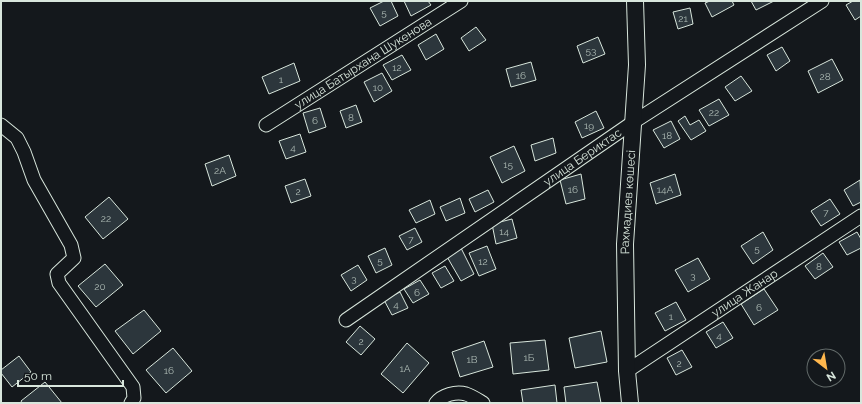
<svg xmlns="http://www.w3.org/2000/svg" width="862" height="404" font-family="Raleway,sans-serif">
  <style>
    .building { fill: #2c363c; stroke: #d8e6dc }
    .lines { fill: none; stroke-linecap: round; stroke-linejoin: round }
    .minor-casing { stroke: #d8e6dc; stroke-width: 15 }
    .tertiary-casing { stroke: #d8e6dc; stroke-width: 18 }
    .minor { stroke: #14181c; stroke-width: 13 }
    .tertiary { stroke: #14181c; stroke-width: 16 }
    .labels { text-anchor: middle; stroke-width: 3; stroke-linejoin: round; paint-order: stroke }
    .number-label { font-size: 10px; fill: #adbab4 }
    .street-label { font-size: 12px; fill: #d8e6dc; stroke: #14181c }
  </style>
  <rect width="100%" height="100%" fill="#14181c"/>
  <g class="building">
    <polygon points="384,1 391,1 398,16 380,26 370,8"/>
    <polygon points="404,1 428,1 431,5 411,16"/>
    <polygon points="710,1 732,1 734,5 712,17 705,3"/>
    <polygon points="751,1 774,1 756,10"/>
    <polygon points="853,1 861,1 861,16 855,20 846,5"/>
    <polygon points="690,8 693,24 678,29 673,12"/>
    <polygon points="476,27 486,40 469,51 461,38"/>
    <polygon points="436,34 444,49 426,60 418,45"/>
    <polygon points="598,37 605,54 583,63 577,46"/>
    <polygon points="782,47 790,61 776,71 767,55"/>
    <polygon points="402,55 411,70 392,80 383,65"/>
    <polygon points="832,59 843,80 818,93 808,71"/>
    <polygon points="531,62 536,80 511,87 506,69"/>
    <polygon points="294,63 300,81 269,94 262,77"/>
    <polygon points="382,73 392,91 374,102 364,82"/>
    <polygon points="741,76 752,91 735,101 725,87"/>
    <polygon points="719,99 729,115 709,126 699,110"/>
    <polygon points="356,105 362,122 346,128 340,111"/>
    <polygon points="320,108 326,127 309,133 303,113"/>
    <polygon points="596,111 604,128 582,138 575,122"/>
    <polygon points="685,116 690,125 699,120 706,131 691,140 678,121"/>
    <polygon points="671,121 680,139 664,148 653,130"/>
    <polygon points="300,134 306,152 286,159 279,141"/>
    <polygon points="553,138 556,153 535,161 531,145"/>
    <polygon points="514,146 525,171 502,183 490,157"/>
    <polygon points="229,155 236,176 212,186 205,164"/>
    <polygon points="581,174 585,199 566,204 560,180"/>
    <polygon points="675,174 681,195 656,204 650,183"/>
    <polygon points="305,179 311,196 291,203 285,186"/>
    <polygon points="860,180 861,202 853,206 844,190"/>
    <polygon points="488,190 494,202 475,212 469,199"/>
    <polygon points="109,197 128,219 103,239 85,217"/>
    <polygon points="460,198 465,213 446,221 440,207"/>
    <polygon points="830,199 840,214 821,226 811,211"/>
    <polygon points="430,200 435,214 416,223 409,210"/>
    <polygon points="512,219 517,238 496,244 492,224"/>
    <polygon points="415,228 422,242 407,250 399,236"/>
    <polygon points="763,232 773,250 753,264 741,246"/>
    <polygon points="857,232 861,239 861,248 847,255 839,242"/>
    <polygon points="487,246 496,269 479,276 469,253"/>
    <polygon points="385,248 392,265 376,273 368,256"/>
    <polygon points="461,248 474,274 461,281 446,255"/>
    <polygon points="823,253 833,267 815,279 805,266"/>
    <polygon points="698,258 710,279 688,292 675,270"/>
    <polygon points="105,264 123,285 96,307 78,286"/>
    <polygon points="358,265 367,280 351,291 341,275"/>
    <polygon points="445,266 454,281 441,288 432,273"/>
    <polygon points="420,280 429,294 413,303 404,289"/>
    <polygon points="764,289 778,310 754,325 741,304"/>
    <polygon points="400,292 408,308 392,315 384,300"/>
    <polygon points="676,302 686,320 665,331 655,313"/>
    <polygon points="144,310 161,331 133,354 115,331"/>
    <polygon points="723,322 733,338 716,348 706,332"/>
    <polygon points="360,326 375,339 361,355 346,342"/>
    <polygon points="601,331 607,362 575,368 569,338"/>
    <polygon points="545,340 549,370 513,374 510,343"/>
    <polygon points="484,341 493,367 460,377 452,352"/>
    <polygon points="407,343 429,363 403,393 381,374"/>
    <polygon points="173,348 192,371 166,393 146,370"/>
    <polygon points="682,350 692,367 676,375 667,358"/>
    <polygon points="19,356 31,372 12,387 1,373 1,370"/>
    <polygon points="45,382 62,403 22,403 21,401"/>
    <polygon points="597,382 601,403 566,403 564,387"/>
    <polygon points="555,385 557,403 523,403 521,390"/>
  </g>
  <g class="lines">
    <g class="minor-casing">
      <g id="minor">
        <polyline points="1,125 17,138 24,152 34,180 71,245 74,258 57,274 59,283 133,387 134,398 131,403"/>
        <path id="s1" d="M 266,125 L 461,1"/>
        <path id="s2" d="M 346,320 L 632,123 L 822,1"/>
        <path id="s3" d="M 627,371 L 861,216"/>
        <path d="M 436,403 C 442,395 456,391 466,394 C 472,396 478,400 483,403"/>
      </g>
    </g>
    <g class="tertiary-casing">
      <g id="tertiary">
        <path id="s4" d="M 630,403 L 627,371 L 625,244 L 637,65 L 635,1"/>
      </g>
    </g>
    <use href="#minor" class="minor"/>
    <use href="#tertiary" class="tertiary"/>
  </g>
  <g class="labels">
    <g class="number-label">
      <text x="384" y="16">5</text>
      <text x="683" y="22">21</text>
      <text x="591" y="54">53</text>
      <text x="397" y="71">12</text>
      <text x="521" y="79">16</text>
      <text x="825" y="80">28</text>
      <text x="281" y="83">1</text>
      <text x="378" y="91">10</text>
      <text x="714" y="116">22</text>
      <text x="351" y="121">8</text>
      <text x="315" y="124">6</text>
      <text x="589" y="129">19</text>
      <text x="667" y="139">18</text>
      <text x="293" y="151">4</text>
      <text x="508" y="168">15</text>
      <text x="220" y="174">2А</text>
      <text x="573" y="193">16</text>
      <text x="665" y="193">14А</text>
      <text x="298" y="195">2</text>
      <text x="826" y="216">7</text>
      <text x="106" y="222">22</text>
      <text x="504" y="235">14</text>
      <text x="411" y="243">7</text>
      <text x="757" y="252">5</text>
      <text x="380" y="264">5</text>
      <text x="483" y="265">12</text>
      <text x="819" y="270">8</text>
      <text x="693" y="279">3</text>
      <text x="354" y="282">3</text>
      <text x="100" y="290">20</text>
      <text x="417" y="296">6</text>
      <text x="396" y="308">4</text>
      <text x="759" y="311">6</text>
      <text x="671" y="320">1</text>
      <text x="719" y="339">4</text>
      <text x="361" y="345">2</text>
      <text x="529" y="361">1Б</text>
      <text x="472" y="363">1В</text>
      <text x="679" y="367">2</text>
      <text x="405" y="372">1А</text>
      <text x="169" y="374">16</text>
    </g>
    <g class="street-label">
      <text dy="4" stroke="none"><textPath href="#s1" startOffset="115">улица Батырхана Шукенова</textPath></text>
      <text dy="4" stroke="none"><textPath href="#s2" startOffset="287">улица Бериктас</textPath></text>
      <text dy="4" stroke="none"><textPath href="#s4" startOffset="201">Рахмадиев көшесі</textPath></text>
      <text dy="4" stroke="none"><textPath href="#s3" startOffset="141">улица Жанар</textPath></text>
    </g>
  </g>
  <rect width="862" height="404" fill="none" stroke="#d8e6dc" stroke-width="4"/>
  <g transform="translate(826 368) rotate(149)"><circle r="19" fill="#14181c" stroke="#626a69"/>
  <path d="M0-3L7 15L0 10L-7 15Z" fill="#ffb74d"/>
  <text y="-6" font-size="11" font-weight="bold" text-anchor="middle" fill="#d8e6dc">N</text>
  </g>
  <path d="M18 380v6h105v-6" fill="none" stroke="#d8e6dc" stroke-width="2"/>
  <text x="24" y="380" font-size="12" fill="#d8e6dc" stroke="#14181c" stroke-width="3" paint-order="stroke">50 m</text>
</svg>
